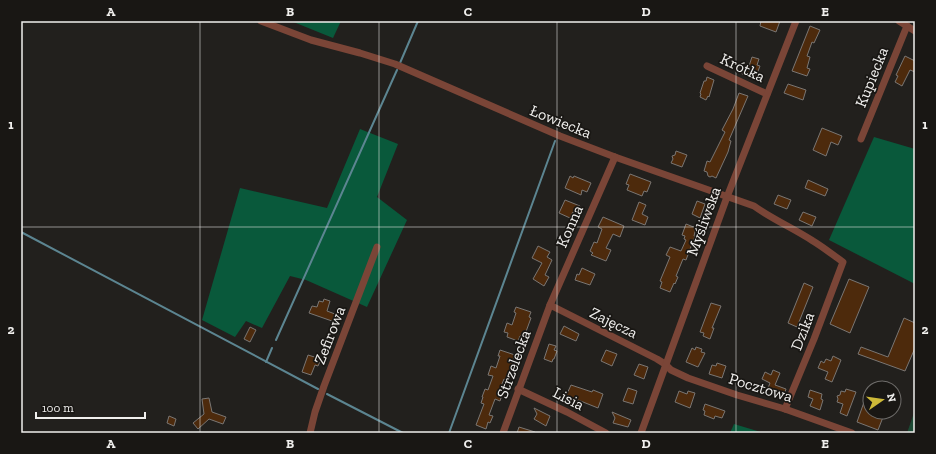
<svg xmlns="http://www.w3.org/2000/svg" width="936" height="454" font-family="'Zilla Slab',serif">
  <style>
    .green { fill: #1b4933 }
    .forest { fill: #09593b }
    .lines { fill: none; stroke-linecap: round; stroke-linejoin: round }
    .stream { stroke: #5c8591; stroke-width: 2 }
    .building { fill: #4d2a0c; stroke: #7a7673 }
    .minor { stroke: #7a4537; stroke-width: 7 }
    .grid { fill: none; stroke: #f0efed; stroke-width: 1; stroke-opacity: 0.55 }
    .labels { text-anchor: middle; stroke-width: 3.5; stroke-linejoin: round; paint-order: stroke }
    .street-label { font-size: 16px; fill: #f0efed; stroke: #191714 }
    .neatline { fill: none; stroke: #f0efed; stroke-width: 1.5 }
    .grid-label { font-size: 13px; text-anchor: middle; font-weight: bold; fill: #f0efed }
  </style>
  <rect width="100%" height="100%" fill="#22201d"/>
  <polygon class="green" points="915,410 915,433 907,433"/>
  <g class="forest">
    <polygon points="291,21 341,21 333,38"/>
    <polygon points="360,129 398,144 377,197 407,220 367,307 306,280 290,276 262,328 246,321 235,337 202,320 240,188 327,208"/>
    <polygon points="874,137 915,149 915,284 829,240"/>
    <polygon points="734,424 764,433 730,433"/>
  </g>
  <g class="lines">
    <g class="stream">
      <polyline points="400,63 418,21"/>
      <polyline points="21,232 318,389"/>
      <polyline points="276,340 397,70"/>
      <polyline points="266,362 272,348"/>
      <polyline points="327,394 403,433"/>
      <polyline points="449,433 555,141"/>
    </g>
  </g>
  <g class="building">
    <polygon points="761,21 780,21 776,32 760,26"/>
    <polygon points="810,26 820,30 814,43 812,42 807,56 810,57 807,68 810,69 807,76 792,71"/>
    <polygon points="905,56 915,61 915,72 910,70 902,86 895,82 898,76 896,75"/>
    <polygon points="752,57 759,59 757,65 760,66 755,79 742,74 746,64 749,66"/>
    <polygon points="707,77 714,80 709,97 708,96 706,100 700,97 701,94 700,93 704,81 706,81"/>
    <polygon points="788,84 806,90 803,100 784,93"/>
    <polygon points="739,93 748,96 729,140 731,141 728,152 716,178 712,176 710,177 708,176 707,172 704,171 707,161 710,162 725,132 722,130 733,109"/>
    <polygon points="822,128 842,136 838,145 831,142 826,156 813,150"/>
    <polygon points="676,151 687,155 682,167 671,163 673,159 672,156 675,155"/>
    <polygon points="630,174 651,182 647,192 644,191 642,196 627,190 629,185 626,184"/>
    <polygon points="570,176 573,178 574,176 591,183 587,192 582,190 581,195 565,188"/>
    <polygon points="808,180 828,189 825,196 805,188"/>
    <polygon points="778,195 791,200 787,209 774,204"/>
    <polygon points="565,200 580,206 577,214 573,212 570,218 559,213"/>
    <polygon points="697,201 705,204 700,218 692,214"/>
    <polygon points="639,202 646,205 642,214 648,217 645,225 632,220"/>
    <polygon points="803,212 816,217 812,226 799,220"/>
    <polygon points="603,217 624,226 620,237 613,234 606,248 611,250 606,261 591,255 593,253 590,251 594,242 597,243 602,229 598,227"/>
    <polygon points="686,224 696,228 694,236 695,236 686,260 683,259 676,276 678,277 675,284 674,283 670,292 660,288 662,282 660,281 670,257 666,255 670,247 681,251 686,240 684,239 685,236 682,235"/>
    <polygon points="538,246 550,252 547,257 552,260 545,275 549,277 544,286 533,279 542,263 532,258"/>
    <polygon points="582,268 595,274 590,285 575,280 577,274 579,275"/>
    <polygon points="849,279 869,287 850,333 830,324"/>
    <polygon points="804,283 813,287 797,327 788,323"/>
    <polygon points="324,299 330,301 327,311 335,314 332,321 309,313 312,306 317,307 319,301 323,302"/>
    <polygon points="711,303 721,306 712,328 714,328 710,339 703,336 704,333 700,332"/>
    <polygon points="516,307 531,312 529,317 531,318 524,337 520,336 518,341 507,337 508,333 504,332 507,323 512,325 516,313 514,312"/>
    <polygon points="904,318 915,323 915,348 905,371 858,354 861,347 888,357"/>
    <polygon points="564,326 579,334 576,341 560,334"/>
    <polygon points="250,327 256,330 250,342 244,339"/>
    <polygon points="549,344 556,346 554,350 557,351 554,359 553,359 552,362 544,359"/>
    <polygon points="696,347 702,349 701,352 705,353 698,367 686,362 692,348 695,350"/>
    <polygon points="500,350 515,355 513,360 515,361 508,381 504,379 498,394 502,395 500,401 495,399 489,415 493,416 490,423 488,422 486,429 476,425 484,404 481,403 483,397 482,397 485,389 488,390 493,376 488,375 491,366 496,368 500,356 498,356"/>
    <polygon points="606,350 617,354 612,366 601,361"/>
    <polygon points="308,355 321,359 318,366 315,365 311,375 302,372"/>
    <polygon points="833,356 841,360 832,382 825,379 828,372 818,368 821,361 824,363 826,359 831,361"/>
    <polygon points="717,363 726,366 722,378 709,374 712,365 716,366"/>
    <polygon points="639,364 648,367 644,379 634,375"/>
    <polygon points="773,370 780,373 775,385 786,389 783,398 777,395 778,393 768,388 770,383 762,379 765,372 771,375"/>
    <polygon points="571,385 592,392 593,390 603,394 598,408 578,400 577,402 566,396"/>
    <polygon points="628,388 637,391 633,404 623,401"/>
    <polygon points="869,388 870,412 885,412 878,430 857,422"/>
    <polygon points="846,389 856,392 847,416 840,413 843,404 837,402 838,399 837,396 840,395 841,391 845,392"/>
    <polygon points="810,390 822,394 821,399 823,400 820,410 810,406 813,399 808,397"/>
    <polygon points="679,391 687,394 688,391 695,393 690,408 675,402"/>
    <polygon points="209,398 212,412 226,417 223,424 209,419 198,429 193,423 204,414 202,399"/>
    <polygon points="705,404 725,411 722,418 715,416 714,419 704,415 705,411 703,410"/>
    <polygon points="534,408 550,416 546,426 534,419 537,414"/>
    <polygon points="612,412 631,420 628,427 613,423 615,418"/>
    <polygon points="169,416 176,419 174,426 167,423"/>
    <polygon points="519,427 535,432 534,433 517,433"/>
  </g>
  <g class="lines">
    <g class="minor">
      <path d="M 261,21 L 311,40 L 360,53 L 395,64 L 560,136 L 615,157 L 754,206 C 772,219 793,228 813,241 C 823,247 833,255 843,262 L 814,339 L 785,409"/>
      <polyline points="899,21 915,31"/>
      <polyline points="707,66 767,94"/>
      <polyline points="861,139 907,26"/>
      <polyline points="550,305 657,359 665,364 671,370 688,378 737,395 785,409 852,433"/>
      <polyline points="518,389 567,412 606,433"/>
      <polyline points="310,433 315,412 324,386 377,247"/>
      <polyline points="503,433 550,305 615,157"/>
      <polyline points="641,433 727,197 796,21"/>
    </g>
  </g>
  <path class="grid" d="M 200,21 L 200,433M 379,21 L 379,433M 557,21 L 557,433M 736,21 L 736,433M 21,227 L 915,227"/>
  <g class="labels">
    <g class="street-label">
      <text transform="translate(743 67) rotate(25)" y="6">Krótka</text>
      <text transform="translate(871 77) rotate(-68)" y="6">Kupiecka</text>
      <text transform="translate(561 121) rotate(22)" y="6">Łowiecka</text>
      <text transform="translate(703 221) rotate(-70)" y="6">Myśliwska</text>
      <text transform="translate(569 226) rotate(-66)" y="6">Konna</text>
      <text transform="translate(614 322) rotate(26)" y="6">Zajęcza</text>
      <text transform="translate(802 331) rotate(-69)" y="6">Dzika</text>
      <text transform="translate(329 335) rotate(-69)" y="6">Zefirowa</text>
      <text transform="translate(513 364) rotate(-70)" y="6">Strzelecka</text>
      <text transform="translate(761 387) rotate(17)" y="6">Pocztowa</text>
      <text transform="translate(569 398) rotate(27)" y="6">Lisia</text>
    </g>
  </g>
  <rect width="936" height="454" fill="none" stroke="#191714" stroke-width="44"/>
  <g transform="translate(882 400) rotate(77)"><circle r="19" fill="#191714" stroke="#6f6d6b"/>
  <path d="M0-3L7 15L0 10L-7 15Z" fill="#cdb938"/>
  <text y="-6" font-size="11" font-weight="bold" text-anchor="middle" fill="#f0efed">N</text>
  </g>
  <path d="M36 412v6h109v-6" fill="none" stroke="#f0efed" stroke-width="2"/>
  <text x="42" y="412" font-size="12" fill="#f0efed" stroke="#191714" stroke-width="3" paint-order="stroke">100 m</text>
  <rect x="22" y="22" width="892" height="410" class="neatline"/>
  <g class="grid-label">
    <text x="111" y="16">A</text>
    <text x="290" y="16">B</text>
    <text x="468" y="16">C</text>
    <text x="646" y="16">D</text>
    <text x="825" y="16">E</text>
    <text x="11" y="129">1</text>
    <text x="925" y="129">1</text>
    <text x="11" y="334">2</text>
    <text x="925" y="334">2</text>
    <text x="111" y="448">A</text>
    <text x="290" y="448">B</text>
    <text x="468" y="448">C</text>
    <text x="646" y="448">D</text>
    <text x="825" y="448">E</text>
  </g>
</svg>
